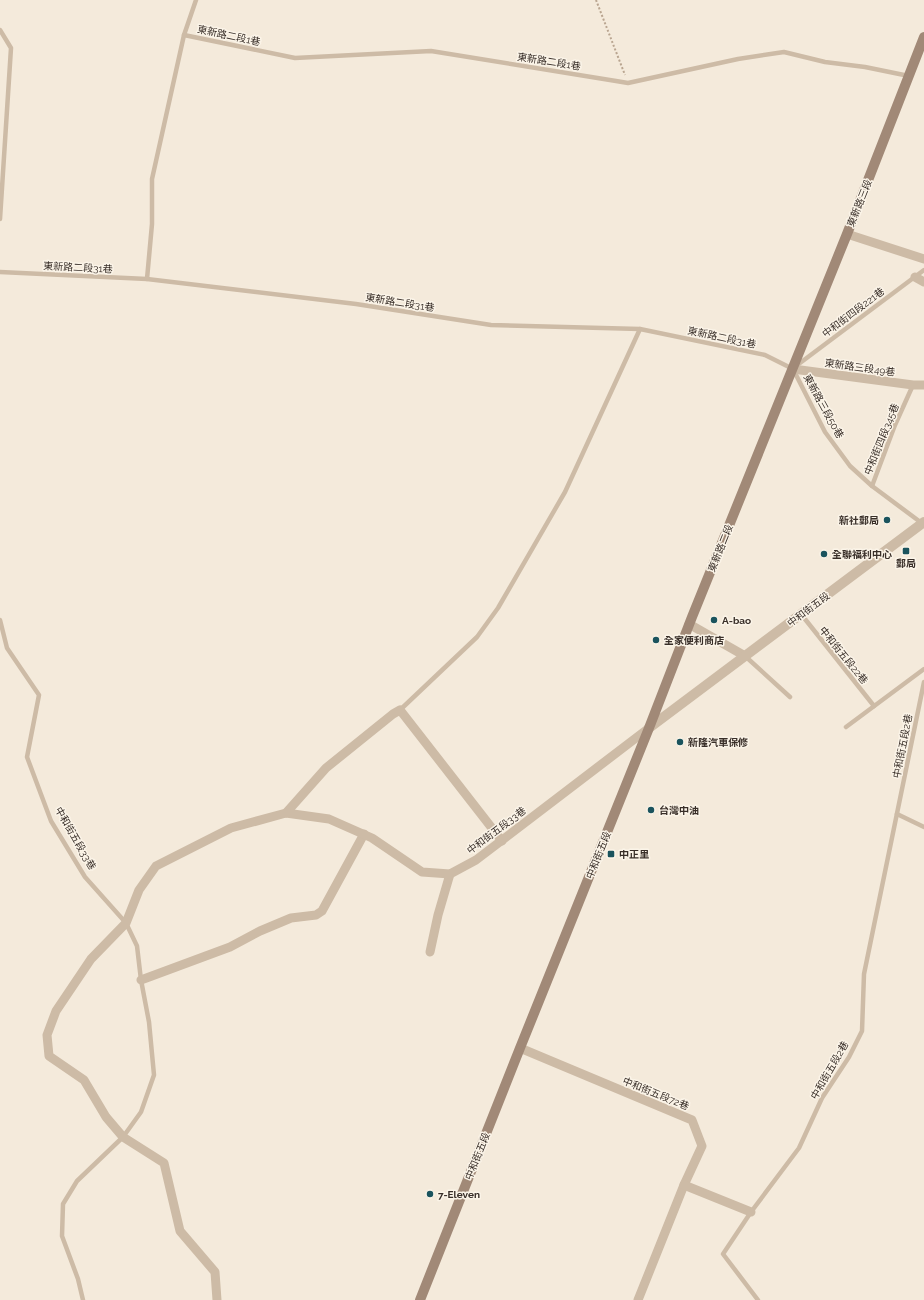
<svg xmlns="http://www.w3.org/2000/svg" width="924" height="1300" font-family="Raleway,'Noto Sans TC',sans-serif">
  <style>
    .lines { fill: none; stroke-linecap: round; stroke-linejoin: round }
    .path { stroke: #b9a590; stroke-width: 2; stroke-dasharray: 2 2; stroke-linecap: butt }
    .service { stroke: #cdbba6; stroke-width: 4.5 }
    .minor { stroke: #cdbba6; stroke-width: 9 }
    .tertiary { stroke: #cdbba6; stroke-width: 10 }
    .secondary { stroke: #a18977; stroke-width: 10 }
    .poi-dot { fill: #1a535d; stroke: #fbf4e8; stroke-width: 1.5 }
    .labels { text-anchor: middle; stroke-width: 3; stroke-linejoin: round; paint-order: stroke }
    .street-label { font-size: 10px; fill: #382e28; stroke: #fbf4e8 }
    .poi-label { font-size: 10px; font-weight: bold; fill: #382e28; stroke: #fbf4e8; text-anchor: start }
  </style>
  <rect width="100%" height="100%" fill="#f4eadb"/>
  <g class="lines">
    <polyline class="path" points="596,0 625,75"/>
    <g class="service">
      <polyline points="0,30 11,48 0,219"/>
      <polyline points="184,35 295,58 431,51 616,81 628,83 738,59 784,52 825,62 865,67 909,76"/>
      <polyline points="0,272 147,279 356,304 491,325 640,329 765,355 793,369"/>
      <polyline points="147,279 152,224 152,179 184,35 196,0"/>
      <polyline points="796,366 924,270"/>
      <polyline points="793,369 825,432 850,466 872,486 923,524"/>
      <polyline points="872,486 895,425 913,385"/>
      <polyline points="801,614 874,706"/>
      <polyline points="0,620 7,648 39,695 27,757 51,821 85,877 126,923 137,946 141,980 149,1022 154,1075 141,1112 123,1137 77,1181 63,1204 62,1236 78,1279 83,1300"/>
      <polyline points="745,656 790,697"/>
      <polyline points="400,710 477,637 498,608 565,492 640,329"/>
      <polyline points="846,727 924,669"/>
      <polyline points="897,814 924,827"/>
      <polyline points="758,1300 723,1254 751,1212 799,1148 822,1098 849,1057 862,1031 864,974 924,682"/>
    </g>
    <g class="minor">
      <polyline points="847,234 924,259"/>
      <polyline points="915,277 924,282"/>
      <polyline points="793,369 913,385 924,385"/>
      <polyline points="689,624 745,656"/>
      <polyline points="286,813 326,768 393,714 400,710 502,841"/>
      <polyline points="430,952 438,915 450,874"/>
      <polyline points="141,980 230,947 260,931 291,918 316,915 322,911 364,834"/>
      <polyline points="520,1048 692,1120 702,1146 684,1185 638,1300"/>
      <polyline points="684,1185 751,1212"/>
      <polyline points="217,1300 215,1272 180,1231 164,1163 123,1137 106,1117 84,1080 49,1056 47,1035 56,1011 91,959 126,923 139,890 156,866 231,828 286,813 329,819 372,838 422,872 450,874 476,860 649,728"/>
    </g>
    <polyline class="tertiary" points="649,728 924,522"/>
    <polyline class="secondary" points="420,1300 520,1048 649,728 692,617 847,234 924,37"/>
  </g>
  <g class="poi-dot">
    <circle cx="887" cy="520" r="4"/>
    <rect x="902" y="547" width="8" height="8" rx="2"/>
    <circle cx="824" cy="554" r="4"/>
    <circle cx="714" cy="620" r="4"/>
    <circle cx="656" cy="640" r="4"/>
    <circle cx="680" cy="742" r="4"/>
    <circle cx="651" cy="810" r="4"/>
    <rect x="607" y="850" width="8" height="8" rx="2"/>
    <circle cx="430" cy="1194" r="4"/>
  </g>
  <g class="labels">
    <g class="street-label">
      <text transform="translate(229 35) rotate(12)" y="4">東新路二段1巷</text>
      <text transform="translate(549 61) rotate(9)" y="4">東新路二段1巷</text>
      <text transform="translate(859 203) rotate(-68)" y="4">東新路三段</text>
      <text transform="translate(78 267) rotate(3)" y="4">東新路二段31巷</text>
      <text transform="translate(400 302) rotate(9)" y="4">東新路二段31巷</text>
      <text transform="translate(853 312) rotate(-37)" y="4">中和街四段221巷</text>
      <text transform="translate(722 337) rotate(12)" y="4">東新路二段31巷</text>
      <text transform="translate(860 367) rotate(8)" y="4">東新路三段49巷</text>
      <text transform="translate(824 406) rotate(61)" y="4">東新路三段50巷</text>
      <text transform="translate(881 439) rotate(-68)" y="4">中和街四段345巷</text>
      <text transform="translate(720 548) rotate(-68)" y="4">東新路二段</text>
      <text transform="translate(808 609) rotate(-37)" y="4">中和街五段</text>
      <text transform="translate(844 655) rotate(51)" y="4">中和街五段22巷</text>
      <text transform="translate(902 746) rotate(-79)" y="4">中和街五段2巷</text>
      <text transform="translate(496 830) rotate(-37)" y="4">中和街五段33巷</text>
      <text transform="translate(76 838) rotate(60)" y="4">中和街五段33巷</text>
      <text transform="translate(598 855) rotate(-68)" y="4">中和街五段</text>
      <text transform="translate(829 1070) rotate(-60)" y="4">中和街五段2巷</text>
      <text transform="translate(656 1093) rotate(22)" y="4">中和街五段72巷</text>
      <text transform="translate(477 1156) rotate(-68)" y="4">中和街五段</text>
    </g>
    <g class="poi-label">
      <text x="879" y="524" text-anchor="end">新社郵局</text>
      <text x="832" y="558">全聯福利中心</text>
      <text x="906" y="567" text-anchor="middle">郵局</text>
      <text x="722" y="624">A-bao</text>
      <text x="664" y="644">全家便利商店</text>
      <text x="688" y="746">新隆汽車保修</text>
      <text x="659" y="814">台灣中油</text>
      <text x="619" y="858">中正里</text>
      <text x="438" y="1198">7-Eleven</text>
    </g>
  </g>
</svg>
